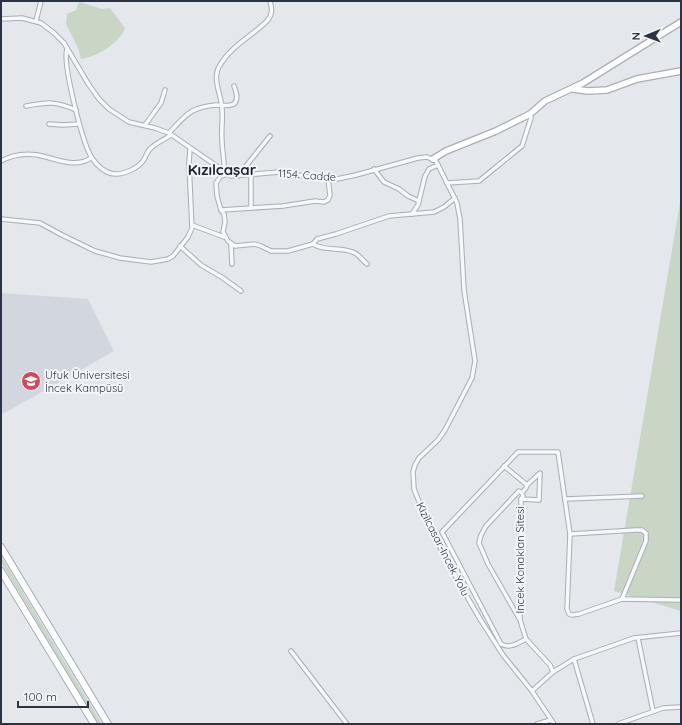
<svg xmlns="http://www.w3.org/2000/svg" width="682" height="725" font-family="Quicksand,sans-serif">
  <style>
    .built { fill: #d2d6de }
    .green { fill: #c9d6c5 }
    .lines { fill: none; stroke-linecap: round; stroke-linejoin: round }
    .street-casing { stroke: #a9aeb7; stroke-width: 5.5 }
    .secondary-casing { stroke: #a9aeb7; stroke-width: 8 }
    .primary-casing { stroke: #a3abb8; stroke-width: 8 }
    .street { stroke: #f7f8fa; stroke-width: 3.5 }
    .secondary { stroke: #fff; stroke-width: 5.5 }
    .primary { stroke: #fff; stroke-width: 6 }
    .labels { text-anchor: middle; stroke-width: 4; stroke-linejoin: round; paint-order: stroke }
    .street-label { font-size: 11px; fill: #2b3445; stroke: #f4f6f9 }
    .poi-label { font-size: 11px; fill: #2b3445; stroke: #f4f6f9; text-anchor: start }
    .district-label { font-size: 15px; font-weight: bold; fill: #1d2536; stroke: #f4f6f9 }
  </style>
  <rect width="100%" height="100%" fill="#e4e7ec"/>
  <polygon class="built" points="1,293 88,299 114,351 1,415"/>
  <g class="green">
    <path d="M 79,2 L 102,9 L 110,8 L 125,28 C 120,43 96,57 81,59 L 78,48 L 66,24 L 67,14 L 76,10 Z"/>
    <polygon points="681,197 681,611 614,591"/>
    <polygon points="1,556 102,724 99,724 96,720 1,562"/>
  </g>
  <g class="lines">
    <g class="street-casing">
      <g id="street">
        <polyline points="1,19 22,18 41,23 54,33 64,43 89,85 99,99 109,109 129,122 155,128 169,133 231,176 280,172 315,178 337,179 356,175 418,158 427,157 436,161 457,203 460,219 464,290 475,361 472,378 445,430 438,440 419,458 415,465 413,472 414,489 428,524 458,581 480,619 503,655 532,691 554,724"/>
        <polyline points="36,21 41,1"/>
        <path d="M 67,49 C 62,63 83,145 92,158 C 97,166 106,174 116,174 C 125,174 138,168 143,161 C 146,157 147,151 151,148 C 156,143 165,139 171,135"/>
        <path d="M 26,106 C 49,102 55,101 76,110"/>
        <polyline points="49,124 63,125 79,124"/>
        <polyline points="145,125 161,103 165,90"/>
        <path d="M 169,133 C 185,116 190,107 216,105 C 222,105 228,107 234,104 C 239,99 236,92 234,86"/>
        <path d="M 1,161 C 12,155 25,153 37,155 C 55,158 74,169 91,158"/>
        <polyline points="374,169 384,182 399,189 408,196 419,201"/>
        <path d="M 224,171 C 225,161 222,151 222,141 C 221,130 223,120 222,110 C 222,95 211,79 220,65 C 231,46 252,36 267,21 C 273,14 272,9 270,1"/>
        <polyline points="228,174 221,176 216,183 217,196 221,210 224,214 225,222 223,232 228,241 235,246 255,244 261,246 271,251 288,251 313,244 317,239 336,234 389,216 434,212 444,207 455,198"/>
        <polyline points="238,176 270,136"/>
        <polyline points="447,183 479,181 522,146 531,118 530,114"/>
        <polyline points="251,208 251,174"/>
        <polyline points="221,210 283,206 315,201 324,202 328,200 330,195 328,179"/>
        <polyline points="412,214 418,205 425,176 429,169 438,165"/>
        <polyline points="1,219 40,223 62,235 95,251 120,258 151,262 168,259 173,256 188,237 192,228 189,163 190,149"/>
        <polyline points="192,225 224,237"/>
        <polyline points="231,244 232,264"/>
        <path d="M 313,244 C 325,252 342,246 355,253 C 359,255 363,261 367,264"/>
        <polyline points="180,246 201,265 223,278 241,291"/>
        <polyline points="504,466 527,485 526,488 522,493"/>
        <polyline points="521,499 539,500 540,473 527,485"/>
        <polyline points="565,499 642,496"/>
        <polyline points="570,534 636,530 642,530 646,533 646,541 622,599"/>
        <polyline points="520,620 521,499 523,496 522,493 519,491 486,526 481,535 479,543 488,564 520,620 526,639 550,665 553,672"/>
        <polyline points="638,638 653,711"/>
        <path d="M 526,639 C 518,643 510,649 501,644 L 442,532 L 518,452 L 558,452 L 570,534 L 567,609 L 569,614 L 572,615 L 579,614 L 622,599 L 681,600"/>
        <polyline points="291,651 347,724"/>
        <polyline points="574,659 593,724"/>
        <polyline points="532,691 553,672 574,659 634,638 681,633"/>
        <polyline points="537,724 551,720"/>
        <polyline points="618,724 663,708 681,707"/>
      </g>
    </g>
    <g class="secondary-casing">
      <g id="secondary">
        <polyline points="573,89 588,91 607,90 637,79 681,71"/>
        <polyline points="433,159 446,151 496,131 530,114 545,101 583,83 681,22"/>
      </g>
    </g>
    <g class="primary-casing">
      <g id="primary">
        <polyline points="1,547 108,724"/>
        <polyline points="1,571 94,724"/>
      </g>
    </g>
    <use href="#street" class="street"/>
    <use href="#secondary" class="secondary"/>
    <use href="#primary" class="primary"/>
  </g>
  <defs>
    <g id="university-disc" transform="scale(1)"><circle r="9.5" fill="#d1495b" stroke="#f4f6f9"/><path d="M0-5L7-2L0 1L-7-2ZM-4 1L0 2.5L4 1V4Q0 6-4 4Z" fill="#fff"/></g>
  </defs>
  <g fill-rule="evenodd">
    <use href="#university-disc" x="31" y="381"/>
  </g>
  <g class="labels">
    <g class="street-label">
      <text transform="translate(307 175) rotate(4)" y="4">1154. Cadde</text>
      <text transform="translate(443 549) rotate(63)" y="4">Kizilcasar-Incek Yolu</text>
      <text transform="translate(520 560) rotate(-90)" y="4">Incek Konaklan Sitesi</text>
    </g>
    <g class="poi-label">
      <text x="45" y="379">Ufuk Üniversitesi<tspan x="45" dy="13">İncek Kampüsü</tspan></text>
    </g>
    <g class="district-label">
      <text x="222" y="175">Kızılcaşar</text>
    </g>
  </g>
  <rect width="682" height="725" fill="none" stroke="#2b3445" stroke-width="4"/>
  <g transform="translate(646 36) rotate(269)" stroke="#f4f6f9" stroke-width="3" paint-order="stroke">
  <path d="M0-3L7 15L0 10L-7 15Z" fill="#2b3445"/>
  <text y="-6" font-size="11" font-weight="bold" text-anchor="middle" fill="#2b3445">N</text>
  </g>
  <path d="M18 701v6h70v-6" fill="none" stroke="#2b3445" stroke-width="2"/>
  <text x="24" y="701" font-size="12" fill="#2b3445" stroke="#f4f6f9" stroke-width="3" paint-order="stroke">100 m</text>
</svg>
